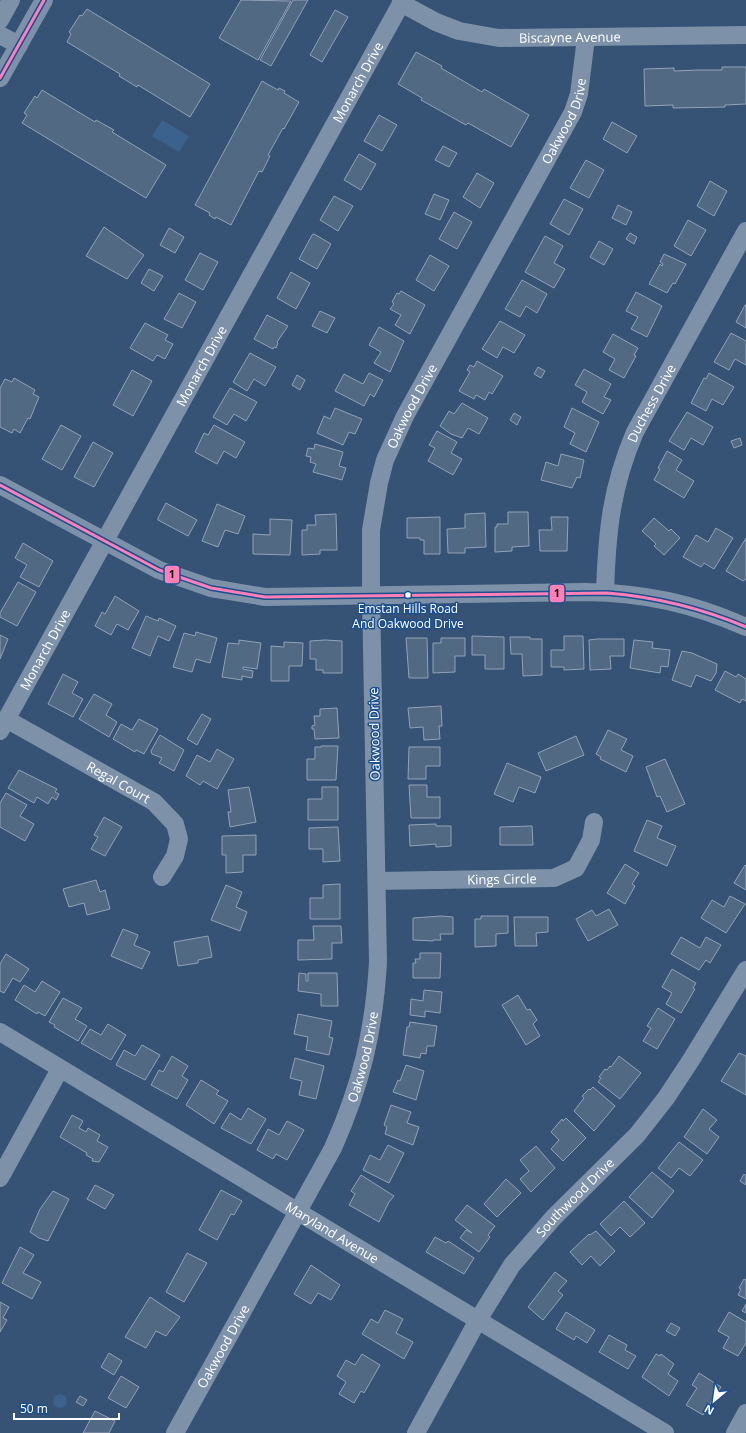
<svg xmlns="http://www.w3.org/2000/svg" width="746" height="1433" font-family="'Open Sans',sans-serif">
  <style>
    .water { fill: #3b618d }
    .building { fill: #526984; stroke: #92a2b6 }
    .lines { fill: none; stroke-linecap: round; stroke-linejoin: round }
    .minor { stroke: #7d92a8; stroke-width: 18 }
    .bus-1-casing { stroke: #1b4f8f; stroke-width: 6 }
    .bus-1 { stroke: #ff80b7; stroke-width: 3 }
    .bus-dot { fill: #fff; stroke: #1b4f8f; stroke-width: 1.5 }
    .labels { text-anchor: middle; stroke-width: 3; stroke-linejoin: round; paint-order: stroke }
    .bus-label { font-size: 12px; fill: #fff; stroke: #1b4f8f }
    .street-label { font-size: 13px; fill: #fff; stroke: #1b4f8f }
    .line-badge { stroke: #1b4f8f; stroke-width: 1.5 }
    .pale-badge-label { font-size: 11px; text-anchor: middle; font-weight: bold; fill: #111 }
  </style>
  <rect width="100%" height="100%" fill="#365274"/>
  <g class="water">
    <polygon points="162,120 189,136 179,152 152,136"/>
    <circle cx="60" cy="1401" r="7"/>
  </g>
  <g class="building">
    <polygon points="241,0 291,1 258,60 219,38"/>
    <polygon points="293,0 308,0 271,66 260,60"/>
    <polygon points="87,9 210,84 190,117 138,85 137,87 119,76 120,74 67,42 71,34 69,32 80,15 82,16"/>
    <polygon points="335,10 348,17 322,62 310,55"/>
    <polygon points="416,52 442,66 441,68 482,92 484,89 529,115 511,147 468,123 466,125 421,100 422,98 398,84"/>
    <polygon points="722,67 746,67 746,104 725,105 725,107 673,108 673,105 645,106 644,69 674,68 674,71 698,70 722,70"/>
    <polygon points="262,81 278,90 279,88 285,91 284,93 299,102 284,129 283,128 268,155 270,156 262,172 259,171 231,225 216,217 215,219 209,215 210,213 195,205"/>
    <polygon points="42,90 95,122 96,120 114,130 112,132 166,165 146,198 22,123 27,115 24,113 35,96 37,98"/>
    <polygon points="379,115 397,125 382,151 364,141"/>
    <polygon points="612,122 637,136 627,153 603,139"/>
    <polygon points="443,146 457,153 449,167 435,160"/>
    <polygon points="359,154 376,164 361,190 344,180"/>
    <polygon points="586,160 604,170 589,198 570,188"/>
    <polygon points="477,173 494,183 480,208 463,197"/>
    <polygon points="710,181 727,191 714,216 697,206"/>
    <polygon points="434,194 449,200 440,220 425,214"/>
    <polygon points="334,196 353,206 338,231 320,220"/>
    <polygon points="564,199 583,209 569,235 550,224"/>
    <polygon points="618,205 632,212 626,225 612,218"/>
    <polygon points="454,212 472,222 457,249 439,239"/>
    <polygon points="688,220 706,230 691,256 674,246"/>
    <polygon points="104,227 144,255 127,279 86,256"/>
    <polygon points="169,228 184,237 175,253 160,245"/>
    <polygon points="630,233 637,237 634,244 626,239"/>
    <polygon points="314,234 331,244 317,269 299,259 312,235"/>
    <polygon points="545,236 563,246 554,263 565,269 554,288 525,272"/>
    <polygon points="599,241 613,249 604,265 590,257"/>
    <polygon points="200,253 218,262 203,290 185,280"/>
    <polygon points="664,254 686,264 675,284 673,283 667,293 649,284 660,264 662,266 663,264 660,262"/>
    <polygon points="430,255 449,266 434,291 416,280"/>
    <polygon points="149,269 163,276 154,291 141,283"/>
    <polygon points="291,272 310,283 296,309 277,298"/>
    <polygon points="522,280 547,294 537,313 526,306 520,317 505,309"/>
    <polygon points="401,291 425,305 410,334 395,325 401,315 390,309 394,304 392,302 397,293 399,294"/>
    <polygon points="636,292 662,306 647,337 631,329 638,317 626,311"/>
    <polygon points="179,293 196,302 182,328 164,319"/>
    <polygon points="745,305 746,305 746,328 736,322"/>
    <polygon points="320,311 335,318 327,333 312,326"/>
    <polygon points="267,315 288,326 277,342 278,343 276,348 274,347 273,349 254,339"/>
    <polygon points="500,321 525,335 514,353 503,347 497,358 482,349"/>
    <polygon points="145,323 168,335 165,340 173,344 165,359 157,355 153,361 130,348"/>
    <polygon points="379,327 404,341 390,372 374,363 381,352 369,345"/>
    <polygon points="731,333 746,341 746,365 735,359 729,370 714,362"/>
    <polygon points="613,334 638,348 634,355 636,356 624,378 609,370 615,359 603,352"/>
    <polygon points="250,353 276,367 265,386 254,379 247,391 233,382"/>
    <polygon points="477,361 503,376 492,394 489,392 485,400 476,395 474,399 459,391 470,372 467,370 470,365 474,367"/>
    <polygon points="538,367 545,371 541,378 534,374"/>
    <polygon points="584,369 611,384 604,397 611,400 603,414 582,402 587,392 575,385"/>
    <polygon points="132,370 152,381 133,416 113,405"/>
    <polygon points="369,373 383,380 374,397 370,394 364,406 335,391 344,374 363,384"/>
    <polygon points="709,373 734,387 723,405 712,399 706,411 691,403 704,378 706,379"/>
    <polygon points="297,375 305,380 300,390 292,385"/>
    <polygon points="14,378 35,390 33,394 39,397 30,419 28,418 20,433 14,429 12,433 0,427 0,388 5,379 12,382"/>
    <polygon points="230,388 257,402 246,421 234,414 227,425 213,417"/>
    <polygon points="462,403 488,418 479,434 468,428 462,438 451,434 440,426 449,411 454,414"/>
    <polygon points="335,408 362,419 355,434 349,432 343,445 317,433 324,416 330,419"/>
    <polygon points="572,408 599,422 586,452 570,444 575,433 564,427"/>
    <polygon points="687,412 713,427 703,445 691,438 684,450 669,441"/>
    <polygon points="514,413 521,417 517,425 510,420"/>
    <polygon points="61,425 81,436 62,470 42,459"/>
    <polygon points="214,425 245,442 236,458 224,451 217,464 195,452 204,433 208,435"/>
    <polygon points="437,431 457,442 451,453 462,459 453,475 428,461 435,448 429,445"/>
    <polygon points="740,438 742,445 734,448 731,441"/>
    <polygon points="93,442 113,453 94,487 74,477"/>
    <polygon points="315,444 343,452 339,466 346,468 342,480 313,472 316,464 310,462 311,457 306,456 308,448 314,449"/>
    <polygon points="667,451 682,460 676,470 694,481 684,498 654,480 660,469 658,468"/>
    <polygon points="561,454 584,460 580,478 577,477 572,488 541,480 546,462 558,466"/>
    <polygon points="166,503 197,520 188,536 158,520 158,518"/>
    <polygon points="217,504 245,516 238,534 225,530 218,547 202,541"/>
    <polygon points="508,512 528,512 529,546 512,547 512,551 495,552 495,527 497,527 497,524 508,524"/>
    <polygon points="485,513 486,547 465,548 465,553 448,553 447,529 465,528 465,514"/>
    <polygon points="336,514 337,550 320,550 320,554 302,555 302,530 307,530 307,525 316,525 315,515"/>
    <polygon points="440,517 440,554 424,554 424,540 420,540 420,538 407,538 407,518"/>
    <polygon points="551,517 568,517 567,551 540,551 539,530 552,530"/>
    <polygon points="654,518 669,531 671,529 680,538 664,555 654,546 656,544 652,540 642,531"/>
    <polygon points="270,519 292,520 290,555 253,554 253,534 270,535"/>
    <polygon points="716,528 733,538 714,569 704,563 701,567 683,557 696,535 708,542"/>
    <polygon points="746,538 746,579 743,581 726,571"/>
    <polygon points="23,543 53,561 39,587 20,577 27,565 15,558"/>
    <polygon points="18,582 36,592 17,626 0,617 0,613"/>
    <polygon points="115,596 139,611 128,630 117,624 111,635 95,626 102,612 105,614"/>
    <polygon points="146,616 158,621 159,618 176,626 169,641 158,636 150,656 132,648"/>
    <polygon points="196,632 217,638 210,663 196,659 192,672 173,667 184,633 195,636"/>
    <polygon points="0,635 8,639 0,659"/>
    <polygon points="472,636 504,637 504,669 485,669 485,655 472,655"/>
    <polygon points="564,636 583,636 584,669 564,670 564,667 551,667 551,650 564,650"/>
    <polygon points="510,637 530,637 530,639 542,639 542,675 523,676 522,654 511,654"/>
    <polygon points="406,638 427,638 428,678 409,678"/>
    <polygon points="441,638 465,638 465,656 455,656 455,672 433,673 433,643 441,643"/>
    <polygon points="597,639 624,639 624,656 610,656 611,669 590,670 589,640"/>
    <polygon points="239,640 261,643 257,669 243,667 243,669 253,671 252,678 242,676 242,680 222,677 228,643 239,644"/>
    <polygon points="325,640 342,641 342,673 323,673 323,670 316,670 316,659 310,659 310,641"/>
    <polygon points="634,640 653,642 652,648 670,650 668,667 661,666 660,673 630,668"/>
    <polygon points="284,642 303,643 302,666 289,666 289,681 271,681 271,646 284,647"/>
    <polygon points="682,651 692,653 717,664 716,673 711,681 696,675 691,687 672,680"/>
    <polygon points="725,671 736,677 738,674 746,679 746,701 742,699 740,703 715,690"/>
    <polygon points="63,674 78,682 72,693 83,699 73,717 48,704"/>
    <polygon points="94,694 112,704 106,715 117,722 109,737 79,719"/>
    <polygon points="441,706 442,726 439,726 440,739 424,740 423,727 410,728 408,708"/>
    <polygon points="337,708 339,738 315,739 314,729 312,729 312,726 315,725 314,716 320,716 320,709"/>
    <polygon points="202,714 211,719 197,745 187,739"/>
    <polygon points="139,719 158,729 144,754 136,750 135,752 113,739 121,724 132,730"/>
    <polygon points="608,730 627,739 621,750 633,756 626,772 600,759 601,757 596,754"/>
    <polygon points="160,735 184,750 174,771 159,763 162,758 152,754 151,751"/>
    <polygon points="576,736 584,755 546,771 538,753"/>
    <polygon points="321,746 338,746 336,780 307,780 307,759 315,759 315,747 321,747"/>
    <polygon points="409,747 440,747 440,766 426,766 426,779 408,779"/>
    <polygon points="217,749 234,759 217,789 203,781 200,785 186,776 197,755 210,762"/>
    <polygon points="665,759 685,804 667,812 660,796 657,797 646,767"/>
    <polygon points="507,763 541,777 535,793 519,787 513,802 494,794"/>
    <polygon points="19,770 57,789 55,792 59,794 56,800 52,797 48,804 37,797 34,803 8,788"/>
    <polygon points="409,785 427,785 427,797 440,797 440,818 411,818"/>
    <polygon points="249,787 256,822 230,827 228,812 231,812 228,790"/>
    <polygon points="322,787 338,787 338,820 308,820 308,799 322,799"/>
    <polygon points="6,793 27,805 20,816 34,824 25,841 0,827 0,803"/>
    <polygon points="104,817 122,827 105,856 91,849 98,837 94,835"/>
    <polygon points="647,820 662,826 657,838 676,846 667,866 634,851"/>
    <polygon points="436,824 436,826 451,826 451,846 436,847 436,844 410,846 409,825"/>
    <polygon points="532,826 533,845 500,845 500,827"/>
    <polygon points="338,827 340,861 323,862 323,849 309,849 309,828"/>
    <polygon points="256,835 256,855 243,855 243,872 226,873 226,855 222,855 222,836"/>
    <polygon points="625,864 639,873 632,884 635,886 625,904 607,893"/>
    <polygon points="745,865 746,866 746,890 734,883"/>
    <polygon points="96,880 100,892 105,890 110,909 87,915 84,903 69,907 63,889"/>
    <polygon points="340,884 340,919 310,919 310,898 323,898 323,885"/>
    <polygon points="226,885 242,892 236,907 247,912 240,931 211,920"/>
    <polygon points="730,896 745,904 726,933 701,918 712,900 724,907"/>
    <polygon points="609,909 618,925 588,941 576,919 592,910 596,916"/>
    <polygon points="441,916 453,917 453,934 440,934 441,940 433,940 433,941 413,940 413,918"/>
    <polygon points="481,916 508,916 508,933 496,934 496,946 475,947 475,919 481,919"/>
    <polygon points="514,917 548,917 548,932 536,933 537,946 515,946"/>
    <polygon points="313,926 341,926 342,943 332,943 332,959 298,960 298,940 314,940"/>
    <polygon points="123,929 138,935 134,945 150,952 142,969 111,956"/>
    <polygon points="208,936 212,957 198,960 198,963 178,966 174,942"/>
    <polygon points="681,937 700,948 706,937 721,945 710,963 706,960 699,970 671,954"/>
    <polygon points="420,953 441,953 440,978 413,978 413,963 416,963 415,959 420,959"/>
    <polygon points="6,954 29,969 20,982 13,978 4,993 0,991 0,964"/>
    <polygon points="672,969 696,983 693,988 695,989 681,1013 666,1004 672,993 662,987"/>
    <polygon points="299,973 306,974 306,981 308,981 308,973 337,973 338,1006 321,1006 321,994 298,991"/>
    <polygon points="42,981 60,992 45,1016 38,1012 37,1014 15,1000 24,985 35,992"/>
    <polygon points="424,990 442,992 440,1013 425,1011 425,1017 410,1015 411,999 423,1001"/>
    <polygon points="518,995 527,1010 530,1009 537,1020 533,1024 540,1036 526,1045 502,1005"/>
    <polygon points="63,998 82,1008 75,1019 87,1026 78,1041 54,1027 55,1025 49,1022"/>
    <polygon points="658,1008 675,1019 657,1049 643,1041 651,1028 647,1026"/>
    <polygon points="298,1014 332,1021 329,1037 333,1038 329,1055 306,1050 308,1037 294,1034"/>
    <polygon points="410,1022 437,1026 434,1046 427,1046 426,1054 421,1053 420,1058 403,1055 407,1027 409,1027"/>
    <polygon points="108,1024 126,1035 111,1060 81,1043 90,1029 101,1035"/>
    <polygon points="142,1045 160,1055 145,1080 116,1065 124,1050 135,1056"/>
    <polygon points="739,1053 746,1056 746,1095 721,1081"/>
    <polygon points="172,1056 188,1066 182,1076 188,1080 177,1099 151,1085 159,1070 163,1072"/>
    <polygon points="619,1056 641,1073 620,1099 598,1082 601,1078 599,1077 605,1069 607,1070 610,1066 611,1067"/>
    <polygon points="295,1058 324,1066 316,1099 299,1095 302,1081 290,1078"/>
    <polygon points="406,1065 424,1071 416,1100 393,1092 398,1080 400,1081"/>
    <polygon points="201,1080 219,1091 216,1094 228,1101 214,1124 186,1105"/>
    <polygon points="593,1087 615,1106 594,1131 574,1111 584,1098 582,1096 589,1089 590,1090"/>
    <polygon points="391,1105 411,1112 407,1123 419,1127 413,1145 385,1134 387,1127 384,1125"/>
    <polygon points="248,1108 266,1119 251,1144 221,1128 230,1113 241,1120"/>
    <polygon points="703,1109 717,1120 709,1129 719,1137 707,1154 684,1137"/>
    <polygon points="72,1115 83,1121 79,1128 86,1132 88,1128 100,1135 97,1141 108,1147 99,1162 92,1161 93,1159 86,1155 87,1153 60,1137"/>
    <polygon points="566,1118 586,1138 563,1161 551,1149 559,1140 551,1132 562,1119 563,1121"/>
    <polygon points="287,1121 304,1130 287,1160 276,1154 273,1159 257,1150 268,1129 279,1135"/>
    <polygon points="679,1142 703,1160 690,1176 679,1168 671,1178 658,1168"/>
    <polygon points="388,1145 404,1153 389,1183 363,1170 370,1155 380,1160"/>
    <polygon points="536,1146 555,1168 531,1192 520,1179 529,1171 520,1160"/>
    <polygon points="652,1172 674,1191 652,1218 629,1197"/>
    <polygon points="744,1174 746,1176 746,1185 740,1181"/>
    <polygon points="361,1175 394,1196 389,1202 379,1222 349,1205 355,1194 351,1191"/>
    <polygon points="506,1179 521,1193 497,1217 484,1204"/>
    <polygon points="95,1185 114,1195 105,1209 87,1199"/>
    <polygon points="221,1190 242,1201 234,1215 231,1214 217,1240 199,1230"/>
    <polygon points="53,1191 69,1199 48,1241 39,1238 30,1232 40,1209"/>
    <polygon points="624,1201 645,1223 630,1237 620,1227 611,1236 600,1224"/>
    <polygon points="467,1205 495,1226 488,1235 490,1237 479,1252 460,1238 466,1230 472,1233 455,1220"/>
    <polygon points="596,1231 615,1251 600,1266 591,1256 582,1265 570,1252 589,1234 590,1235"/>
    <polygon points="435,1237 446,1243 448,1241 474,1258 464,1274 426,1252"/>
    <polygon points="20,1247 34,1255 23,1273 41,1282 32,1299 2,1283"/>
    <polygon points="187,1253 207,1263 184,1302 166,1292"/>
    <polygon points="311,1265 340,1285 331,1300 318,1293 311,1304 294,1294"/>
    <polygon points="555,1272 567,1281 558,1291 563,1295 543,1320 528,1307"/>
    <polygon points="744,1279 746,1280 746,1299 738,1295 741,1289 739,1288"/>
    <polygon points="150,1297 180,1317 166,1336 156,1331 146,1348 125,1337"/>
    <polygon points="0,1302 9,1307 3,1318 7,1320 0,1332"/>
    <polygon points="746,1304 746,1313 742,1311"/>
    <polygon points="385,1310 403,1319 396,1333 413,1342 404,1359 362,1334 371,1319 378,1323"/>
    <polygon points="566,1312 595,1330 587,1343 576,1336 574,1340 556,1329"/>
    <polygon points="729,1312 746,1322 746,1343 738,1356 723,1348 729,1337 718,1331"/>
    <polygon points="671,1323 680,1328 675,1336 666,1331"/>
    <polygon points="609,1335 627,1345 625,1350 636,1356 628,1369 599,1352"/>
    <polygon points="109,1353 122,1361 114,1375 101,1367"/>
    <polygon points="362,1354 380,1365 364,1393 361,1391 354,1403 339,1394 346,1382 337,1376 346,1360 355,1365"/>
    <polygon points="656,1354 660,1356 661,1354 674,1364 668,1374 678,1381 669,1396 642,1377"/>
    <polygon points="699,1373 721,1387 703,1415 686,1405 697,1388 692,1385"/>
    <polygon points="121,1376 139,1387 126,1408 108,1398"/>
    <polygon points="80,1396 87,1400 83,1406 76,1402"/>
    <polygon points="95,1411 115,1421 109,1433 83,1433"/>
  </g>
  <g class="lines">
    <g class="minor">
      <path id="s1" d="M 401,3 L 436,22 L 459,31 L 499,38 L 746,35"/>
      <polyline points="0,20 11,0"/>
      <polyline points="0,35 19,45"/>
      <polyline points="0,78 44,0"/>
      <path d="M 0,485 L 159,570 L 211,588 L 265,597 L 585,592 C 644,593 692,603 746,627"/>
      <path id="s2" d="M 605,592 C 607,532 611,488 635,432 L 746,231"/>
      <path id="s3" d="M 6,719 L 154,802 L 175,824 L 179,839 L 175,856 L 162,877"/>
      <path id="s4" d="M 0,731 L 403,0"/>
      <path id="s5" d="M 377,881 L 554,878 L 576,868 L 591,840 L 594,822"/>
      <path id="s6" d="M 0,1032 L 665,1433"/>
      <polyline points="0,1178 60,1069"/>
      <path id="s7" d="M 175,1433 L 333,1148 C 361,1085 374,1032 378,962 L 371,596 L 371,530 L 379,483 L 385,460 L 405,416 L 573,112 L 579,94 L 586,38"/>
      <path id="s8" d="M 416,1433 L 478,1320 L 512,1265 L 554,1217 L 637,1135 L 666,1098 L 691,1060 L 746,970"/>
      <polyline points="735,1433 746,1413"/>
    </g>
    <g class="bus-1-casing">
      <g id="bus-1">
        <polyline points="0,78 44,0"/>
        <path d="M 0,485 L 159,570 L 211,588 L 265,597 L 607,593 C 656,597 701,608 746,627"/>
      </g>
    </g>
    <use href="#bus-1" class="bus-1"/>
  </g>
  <circle class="bus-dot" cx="408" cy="595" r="3.5"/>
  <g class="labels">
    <g class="bus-label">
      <text x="408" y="613">Emstan Hills Road<tspan x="408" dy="15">And Oakwood Drive</tspan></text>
    </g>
    <g class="street-label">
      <text dy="5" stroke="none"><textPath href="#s1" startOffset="176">Biscayne Avenue</textPath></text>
      <text dy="5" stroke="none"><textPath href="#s4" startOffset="741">Monarch Drive</textPath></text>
      <text dy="5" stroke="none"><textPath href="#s7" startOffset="1406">Oakwood Drive</textPath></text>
      <text dy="5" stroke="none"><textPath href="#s4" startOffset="417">Monarch Drive</textPath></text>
      <text dy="5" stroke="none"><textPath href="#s2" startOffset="197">Duchess Drive</textPath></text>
      <text dy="5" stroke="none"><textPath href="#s7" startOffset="1082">Oakwood Drive</textPath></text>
      <text dy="5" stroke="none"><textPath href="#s4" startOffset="93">Monarch Drive</textPath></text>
      <text transform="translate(374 734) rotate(-91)" y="5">Oakwood Drive</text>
      <text dy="5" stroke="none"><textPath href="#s3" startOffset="129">Regal Court</textPath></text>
      <text dy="5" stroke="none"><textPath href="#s5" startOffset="125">Kings Circle</textPath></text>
      <text dy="5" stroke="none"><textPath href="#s7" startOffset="422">Oakwood Drive</textPath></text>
      <text dy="5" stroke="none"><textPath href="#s8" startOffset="286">Southwood Drive</textPath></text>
      <text dy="5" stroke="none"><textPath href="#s6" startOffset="388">Maryland Avenue</textPath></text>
      <text dy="5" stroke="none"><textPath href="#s7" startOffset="99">Oakwood Drive</textPath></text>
    </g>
  </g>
  <g class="line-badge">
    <rect x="164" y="565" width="16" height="19" rx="4" fill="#ff80b7"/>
    <rect x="549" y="584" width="16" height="19" rx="4" fill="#ff80b7"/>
  </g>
  <g class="pale-badge-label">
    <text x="172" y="578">1</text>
    <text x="557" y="597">1</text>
  </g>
  <g transform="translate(714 1401) rotate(209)" stroke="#1b4f8f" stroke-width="3" paint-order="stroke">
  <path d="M0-3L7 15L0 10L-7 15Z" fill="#ffffff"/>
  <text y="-6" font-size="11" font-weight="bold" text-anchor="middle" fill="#ffffff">N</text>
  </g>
  <path d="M14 1413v6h105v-6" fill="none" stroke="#ffffff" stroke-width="2"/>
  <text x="20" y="1413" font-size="12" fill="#ffffff" stroke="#1b4f8f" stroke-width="3" paint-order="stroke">50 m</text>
</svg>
